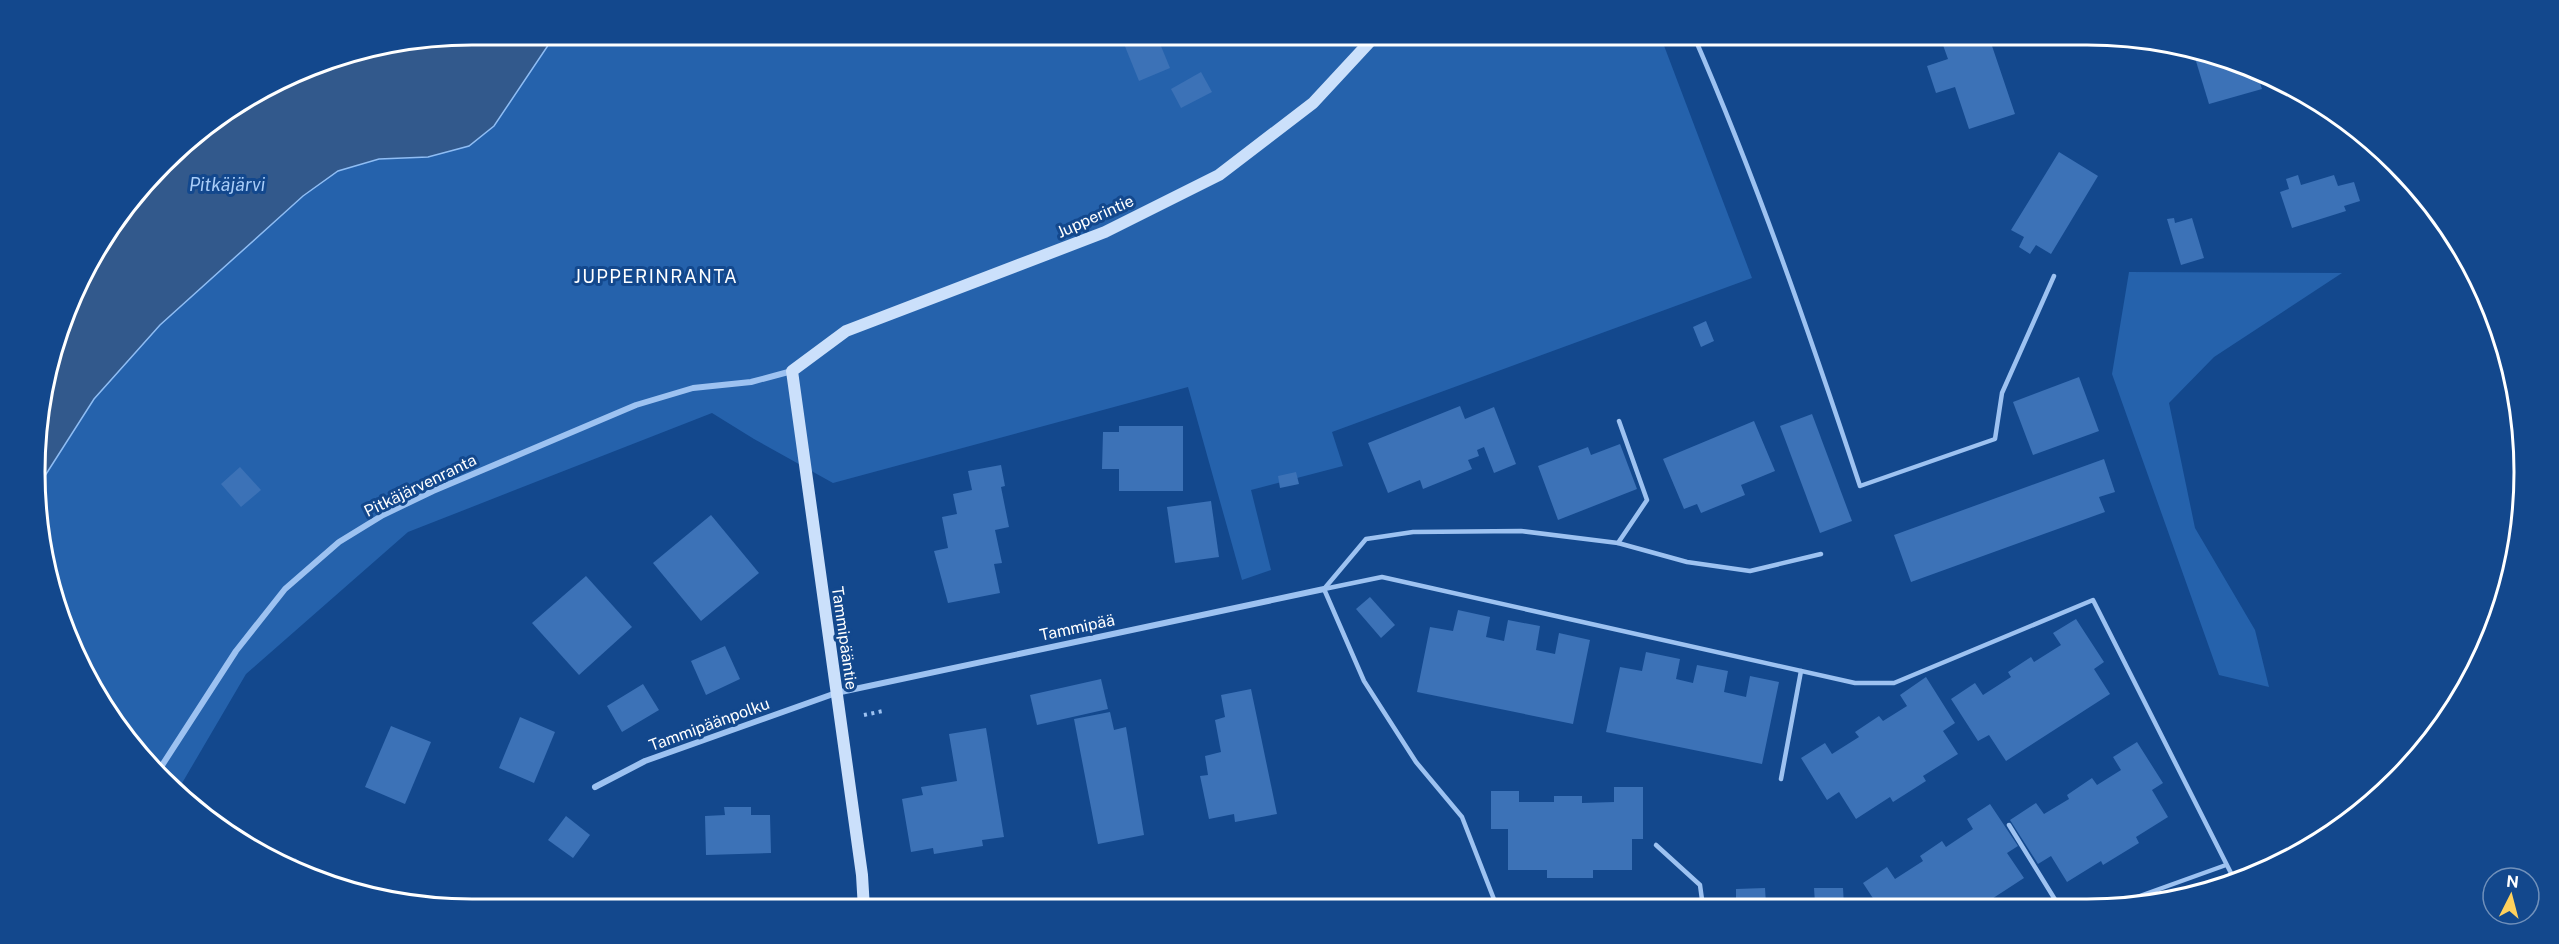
<svg xmlns="http://www.w3.org/2000/svg" width="2559" height="944" font-family="'Public Sans',sans-serif">
  <style>
    .green { fill: #2562ac }
    .water { fill: #32598c; stroke: #8fbdf4; stroke-width: 1.5 }
    .building { fill: #3c72b7 }
    .lines { fill: none; stroke-linecap: round; stroke-linejoin: round }
    .path { stroke: #9dc2f1; stroke-width: 4; stroke-dasharray: 3 4.5; stroke-linecap: butt }
    .lane { stroke: #9dc2f1; stroke-width: 4.5 }
    .street { stroke: #9dc2f1; stroke-width: 6 }
    .secondary { stroke: #cbe0fb; stroke-width: 12 }
    .labels { text-anchor: middle; stroke-width: 6; stroke-linejoin: round; paint-order: stroke }
    .street-label { font-size: 16px; fill: #fff; stroke: #13488d }
    .water-label { font-size: 18px; font-style: italic; fill: #a9cdf8; stroke: #13488d }
    .neighbourhood-label { font-size: 18px; letter-spacing: 1.5px; fill: #fff; stroke: #13488d }
    .rim { fill: none; stroke: #fff; stroke-width: 3 }
  </style>
  <rect width="100%" height="100%" fill="#13488d"/>
  <g class="green">
    <polygon points="555,35 1660,35 1752,278 1332,432 1343,466 1251,490 1271,570 1242,580 1188,387 833,483 754,439 712,413 408,532 246,674 178,790 108,715 68,639 43,558 41,482 94,399 160,325 303,196 338,171 379,159 428,157"/>
    <polygon points="2129,272 2342,273 2214,357 2169,403 2195,528 2255,630 2269,687 2219,675 2112,374"/>
  </g>
  <polygon class="water" points="472,35 555,35 494,126 469,146 428,157 379,159 338,171 303,196 160,325 94,399 41,482 38,415 58,331 93,254 184,143 254,93 331,58"/>
  <g class="building">
    <polygon points="1120,34 1156,34 1170,68 1139,81"/>
    <polygon points="1939,34 1995,34 1989,37 2015,114 1969,129 1955,87 1936,93 1927,66 1948,59"/>
    <polygon points="2192,48 2256,71 2262,89 2209,104"/>
    <polygon points="1201,72 1212,92 1181,108 1171,89"/>
    <polygon points="2059,152 2098,176 2051,254 2036,245 2030,254 2019,247 2024,237 2011,230"/>
    <polygon points="2298,175 2301,185 2334,175 2338,186 2354,182 2360,201 2344,206 2346,211 2292,228 2280,192 2289,189 2286,179"/>
    <polygon points="2174,218 2175,223 2192,218 2204,258 2181,265 2167,219"/>
    <polygon points="1706,321 1714,341 1701,347 1693,327"/>
    <polygon points="2079,377 2099,431 2033,455 2013,402"/>
    <polygon points="1460,406 1465,419 1494,407 1516,464 1494,473 1484,447 1477,450 1479,456 1468,460 1472,469 1423,489 1420,480 1388,493 1368,443"/>
    <polygon points="1812,414 1852,521 1820,533 1780,426"/>
    <polygon points="1754,421 1775,471 1741,485 1745,495 1701,513 1697,504 1684,509 1663,459"/>
    <polygon points="1119,426 1183,426 1183,491 1119,491 1119,469 1102,469 1103,432 1119,432"/>
    <polygon points="1620,444 1637,489 1558,520 1538,466 1588,447 1591,455"/>
    <polygon points="2104,459 2115,492 2099,497 2105,512 1911,582 1894,535"/>
    <polygon points="1001,465 1005,486 1001,487 1009,527 995,530 1002,563 994,564 1000,593 948,603 934,551 948,548 942,517 957,514 953,494 972,490 968,471"/>
    <polygon points="240,467 261,490 241,507 221,484"/>
    <polygon points="1296,472 1299,484 1280,488 1278,476"/>
    <polygon points="1211,501 1219,557 1175,563 1167,507"/>
    <polygon points="711,515 759,573 701,621 653,563"/>
    <polygon points="586,576 632,627 579,675 532,623"/>
    <polygon points="1370,597 1395,625 1381,638 1356,609"/>
    <polygon points="1458,610 1490,617 1486,637 1504,641 1508,620 1540,626 1536,650 1555,654 1559,633 1590,640 1573,724 1417,692 1430,627 1453,631"/>
    <polygon points="2076,619 2104,662 2094,669 2110,694 2006,761 1989,735 1978,741 1951,699 1975,683 1983,695 2011,677 2008,672 2031,657 2034,662 2061,645 2053,633"/>
    <polygon points="725,646 740,679 706,695 691,661"/>
    <polygon points="1646,652 1680,659 1676,679 1693,683 1697,665 1728,671 1724,692 1746,697 1750,676 1779,682 1762,764 1606,732 1620,667 1642,671"/>
    <polygon points="1926,677 1955,723 1943,731 1958,754 1923,776 1926,781 1893,802 1890,797 1856,819 1839,792 1827,800 1801,758 1825,743 1832,754 1859,737 1855,732 1879,716 1883,721 1907,706 1900,695"/>
    <polygon points="1101,679 1108,709 1037,725 1030,695"/>
    <polygon points="643,684 659,710 622,732 607,706"/>
    <polygon points="1251,689 1277,814 1235,822 1234,814 1209,819 1200,776 1208,775 1205,756 1221,752 1215,720 1225,717 1221,695"/>
    <polygon points="1110,712 1114,730 1126,727 1144,835 1098,844 1074,719"/>
    <polygon points="520,717 555,732 534,783 499,768"/>
    <polygon points="391,726 431,742 405,804 365,787"/>
    <polygon points="986,728 1004,837 982,840 983,846 934,854 933,848 911,852 902,799 923,795 921,787 957,781 949,734"/>
    <polygon points="2137,742 2163,783 2152,790 2168,817 2136,837 2139,843 2103,865 2101,861 2067,882 2051,856 2038,864 2010,820 2036,803 2044,814 2069,799 2067,795 2092,778 2097,785 2121,770 2113,757"/>
    <polygon points="1614,787 1643,787 1643,839 1632,839 1632,870 1593,870 1593,878 1547,878 1547,870 1508,870 1508,829 1491,829 1491,791 1519,791 1519,802 1554,802 1554,796 1582,796 1582,803 1614,802"/>
    <polygon points="1990,804 2018,846 2007,853 2024,878 1981,906 1878,906 1863,883 1887,867 1895,879 1923,861 1920,856 1942,841 1946,847 1973,829 1967,819"/>
    <polygon points="724,807 751,807 751,815 770,815 771,853 706,855 705,816 725,815"/>
    <polygon points="566,816 590,835 573,858 548,840"/>
    <polygon points="295,858 329,883 289,868"/>
    <polygon points="1765,888 1766,904 1815,903 1814,888 1843,888 1844,906 1736,907 1736,889"/>
  </g>
  <g class="lines">
    <polyline class="path" points="864,715 883,711"/>
    <g class="lane">
      <path d="M 1693,34 C 1757,181 1810,335 1860,486 L 1995,439 L 2002,393 L 2054,276"/>
      <polyline points="1618,543 1647,500 1619,421"/>
      <polyline points="1324,589 1366,539 1413,532 1521,531 1618,543 1687,562 1750,571 1821,554"/>
      <polyline points="1781,779 1801,671"/>
      <polyline points="2009,825 2059,906"/>
      <polyline points="1656,845 1700,885 1703,907"/>
      <polyline points="2112,906 2226,865"/>
      <polyline points="1497,907 1462,817 1416,762 1364,681 1324,589 1382,577 1855,683 1894,683 2093,600 2234,879"/>
    </g>
    <g class="street">
      <polyline points="159,770 236,651 285,589 339,542 383,515 433,491 636,405 693,388 751,382 792,371"/>
      <polyline points="595,787 645,761 836,693 1324,589"/>
    </g>
    <polyline class="secondary" points="864,909 862,875 792,371 846,331 1105,232 1219,175 1313,103 1377,34"/>
  </g>
  <g class="labels">
    <g class="street-label">
      <text transform="translate(1095 216) rotate(-24)" y="6">Jupperintie</text>
      <text transform="translate(420 485) rotate(-26)" y="6">Pitkäjärvenranta</text>
      <text transform="translate(1077 627) rotate(-12)" y="6">Tammipää</text>
      <text transform="translate(845 638) rotate(82)" y="6">Tammipääntie</text>
      <text transform="translate(709 724) rotate(-20)" y="6">Tammipäänpolku</text>
    </g>
    <g class="water-label">
      <text x="227" y="191">Pitkäjärvi</text>
    </g>
    <g class="neighbourhood-label">
      <text x="656" y="283">JUPPERINRANTA</text>
    </g>
  </g>
  <path d="M0 0H2559V944H0ZM472 45H2087A427 427 0 0 1 2514 472V472A427 427 0 0 1 2087 899H472A427 427 0 0 1 45 472V472A427 427 0 0 1 472 45Z" fill="#13488d" fill-rule="evenodd"/>
  <path class="rim" d="M472 45H2087A427 427 0 0 1 2514 472V472A427 427 0 0 1 2087 899H472A427 427 0 0 1 45 472V472A427 427 0 0 1 472 45Z"/>
  <g transform="translate(2511 896) rotate(6)"><circle r="28" fill="#13488d" stroke="#7191bb" stroke-width="1.5"/>
  <path d="M0-4.5L10 22L0 15L-10 22Z" fill="#ffd15d"/>
  <text y="-9" font-size="16" font-weight="bold" text-anchor="middle" fill="#ffffff">N</text>
  </g>
</svg>
